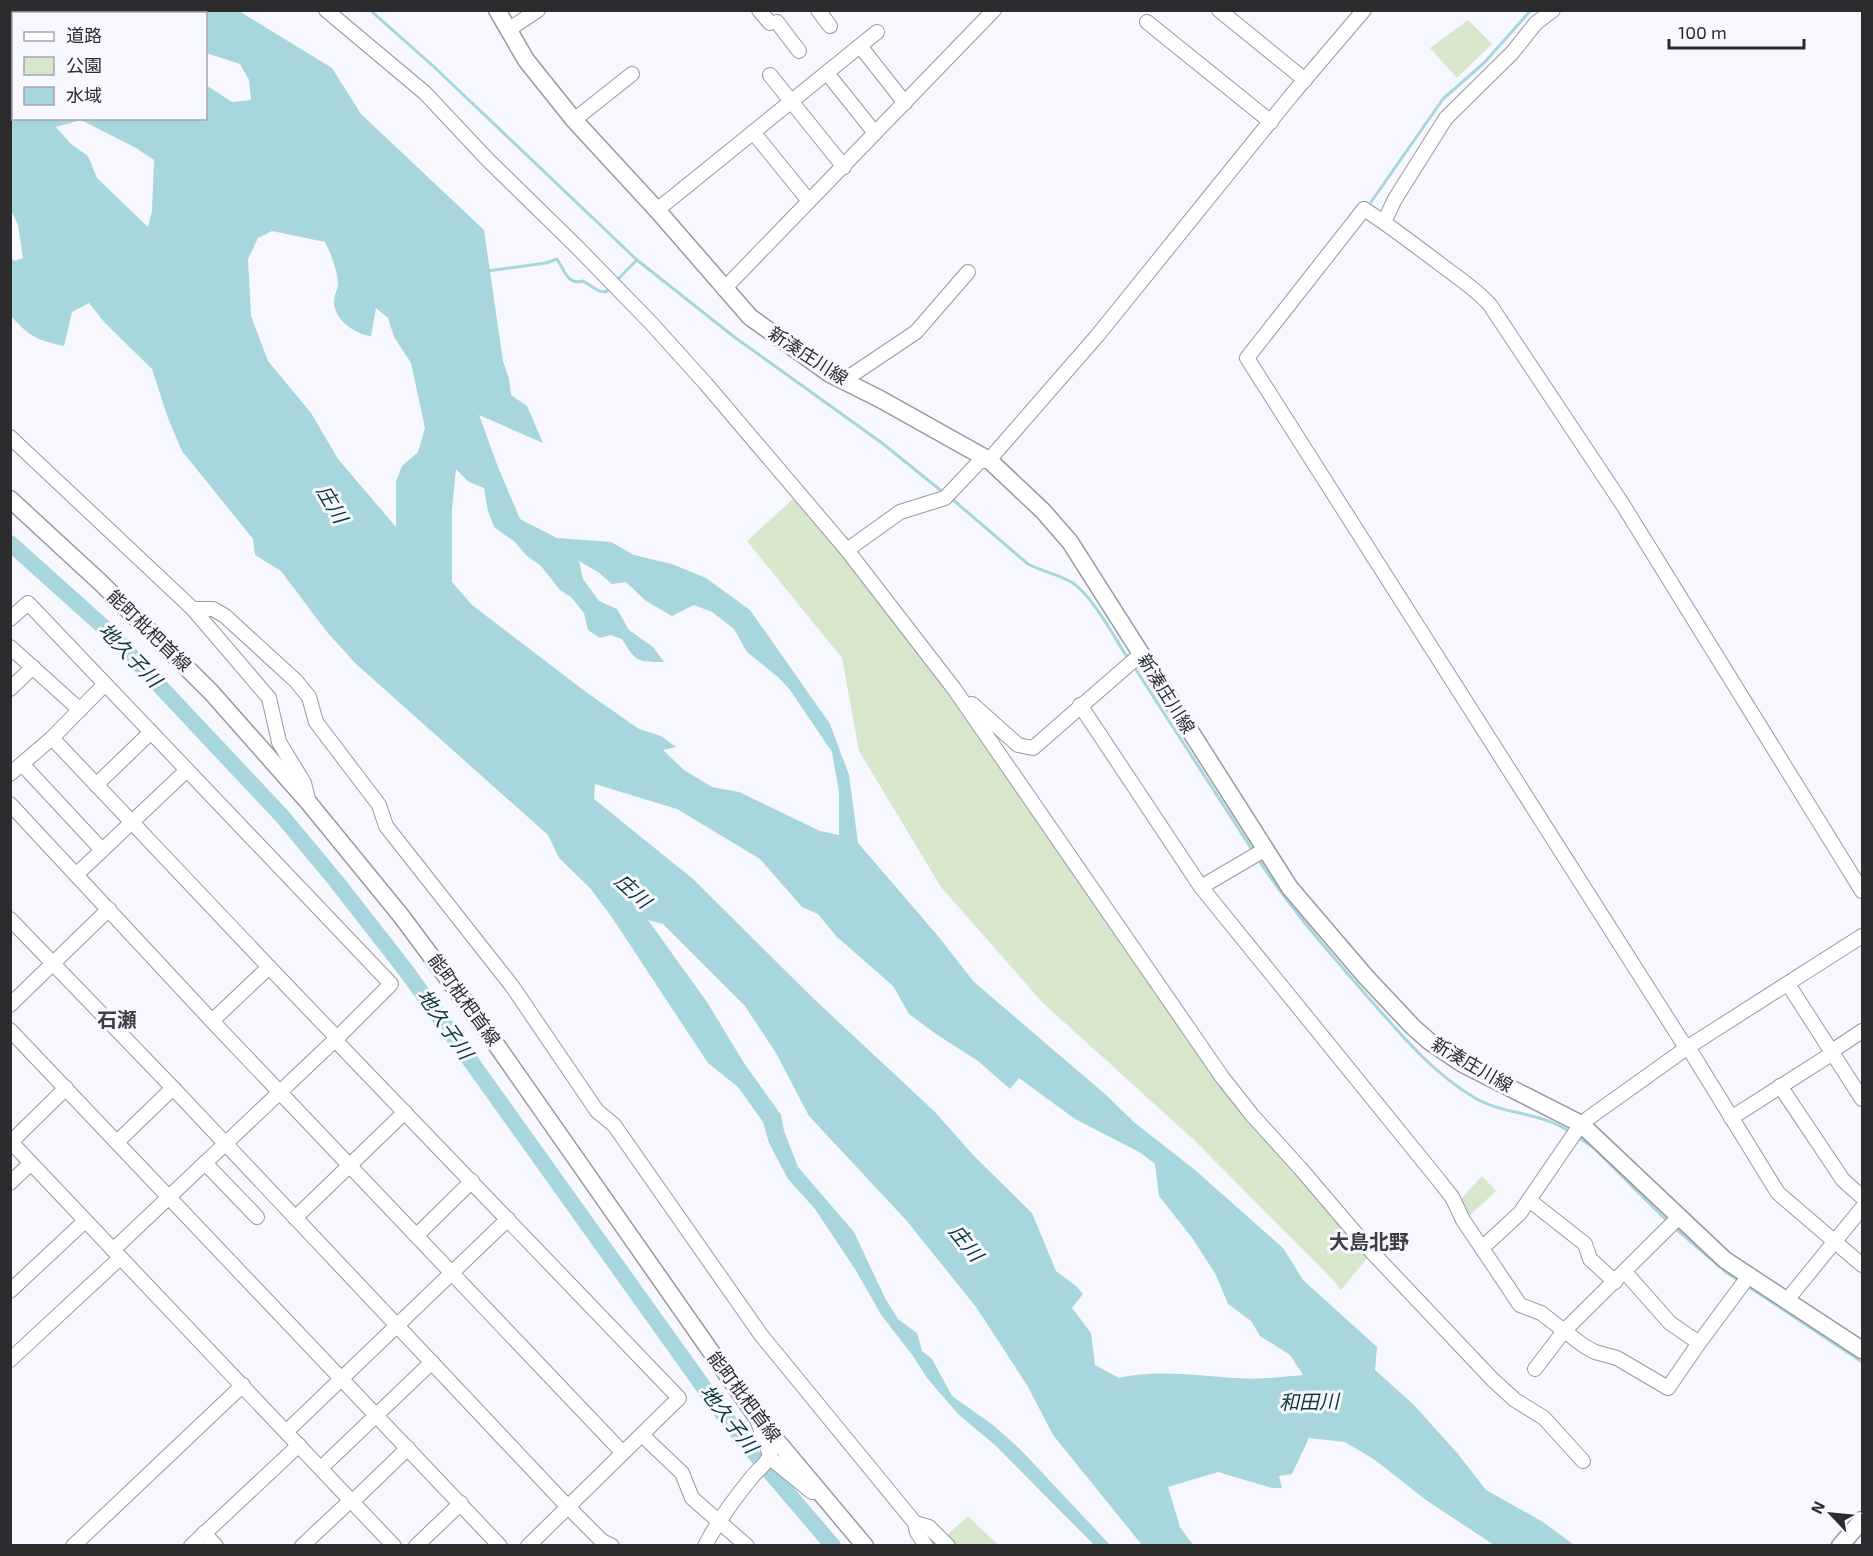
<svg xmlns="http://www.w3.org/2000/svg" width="1873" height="1556" font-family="'Exo 2','Noto Sans JP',sans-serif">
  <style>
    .green { fill: #d7e7cc }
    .water { fill: #a7d6dc; fill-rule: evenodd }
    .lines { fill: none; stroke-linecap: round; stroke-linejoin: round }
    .stream { stroke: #a7d6dc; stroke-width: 3 }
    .river { stroke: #a7d6dc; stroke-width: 16 }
    .minor-casing { stroke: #9999a0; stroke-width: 16 }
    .major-casing { stroke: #9999a0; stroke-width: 19 }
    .minor { stroke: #fff; stroke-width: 14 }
    .major { stroke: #fff; stroke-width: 16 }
    .labels { text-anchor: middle; stroke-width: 6; stroke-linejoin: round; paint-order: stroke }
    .street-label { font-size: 18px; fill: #2c2c2f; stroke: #f7f7ff }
    .water-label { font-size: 20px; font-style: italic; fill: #09373c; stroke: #f7f7ff }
    .neighbourhood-label { font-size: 20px; font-weight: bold; fill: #3e3e44; stroke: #f7f7ff }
  </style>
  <rect width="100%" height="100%" fill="#f7f7ff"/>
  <g class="green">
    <polygon points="1468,20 1492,44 1457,78 1430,48"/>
    <polygon points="794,498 915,644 1207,1062 1369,1256 1341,1290 1333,1280 1194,1140 1043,1003 941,887 859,751 842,658 747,541"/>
    <polygon points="1482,1176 1496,1191 1467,1218 1460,1200"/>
    <polygon points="968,1516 998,1545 956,1545 947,1535"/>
  </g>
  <path class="water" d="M 10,11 L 239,11 L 332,68 L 361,114 L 484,230 L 503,361 L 509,379 L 511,395 L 527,406 L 543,443 L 479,415 L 498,467 L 520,519 L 557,538 L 611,542 L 634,555 L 672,564 L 706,578 L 750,610 L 830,724 L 849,775 L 858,843 L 938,936 L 974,982 L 1105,1094 L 1135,1123 L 1195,1170 L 1283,1248 L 1303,1280 L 1377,1347 L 1375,1370 L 1414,1405 L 1458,1454 L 1486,1490 L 1543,1522 L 1574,1545 L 1494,1545 L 1426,1500 L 1375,1460 L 1345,1442 L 1309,1438 L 1292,1474 L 1279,1476 L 1282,1488 L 1272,1488 L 1218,1472 L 1168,1487 L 1180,1527 L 1193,1545 L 1142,1545 L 1053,1435 L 1027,1385 L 976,1307 L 906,1220 L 809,1116 L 776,1053 L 745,1006 L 663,924 L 648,920 L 707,1002 L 744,1063 L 781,1115 L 784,1131 L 798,1167 L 854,1232 L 885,1298 L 898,1319 L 917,1333 L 922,1351 L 932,1359 L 952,1396 L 993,1425 L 1020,1449 L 1110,1545 L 1094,1545 L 996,1446 L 959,1415 L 927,1378 L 913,1356 L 882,1316 L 855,1269 L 815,1209 L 788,1179 L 769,1143 L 763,1122 L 738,1087 L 708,1063 L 611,916 L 590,888 L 559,858 L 548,835 L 355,663 L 327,632 L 281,571 L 255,555 L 253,539 L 182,451 L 168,418 L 152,369 L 105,323 L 89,303 L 72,312 L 64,346 C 37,340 30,337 11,316 L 11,259 L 15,261 L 23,258 L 18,225 L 10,208 ZM 14,14 L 206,14 L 206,53 L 240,64 L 249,80 L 251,100 L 232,102 L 206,85 L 206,118 L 14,118 ZM 81,120 L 136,148 L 154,160 L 152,211 L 148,227 L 97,178 L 88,156 L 71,144 L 56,127 ZM 272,231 L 325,242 C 331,254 337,269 338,283 C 338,289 334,295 334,301 C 333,319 356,335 371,336 L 376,308 L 388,318 L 394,337 L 411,363 L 425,428 L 418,452 L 402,466 L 396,482 L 396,527 L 338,459 L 311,413 L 268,361 L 251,316 L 248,259 L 258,238 ZM 456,469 L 469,482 L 484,488 L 488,511 L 494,527 L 515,542 L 527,556 L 541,566 L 560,590 L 571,597 L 584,613 L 588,630 L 600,638 L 610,635 L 622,639 C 636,662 637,662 664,662 L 653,647 L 629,630 L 617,609 L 599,601 L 583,579 L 579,561 L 598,572 L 612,584 L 626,582 L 646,601 L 672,616 L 694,605 L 712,612 L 734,629 L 747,652 L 778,677 L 790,690 L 832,752 L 839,792 L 839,835 L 820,831 L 739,792 L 712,787 L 684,770 L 663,750 L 676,747 L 661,736 L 639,729 L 586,692 L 472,605 L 452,582 L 452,509 ZM 595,784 L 677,809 L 760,859 L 802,907 L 818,914 L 836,936 L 893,986 L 909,1014 L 936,1034 L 978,1061 L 1010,1089 L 1019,1078 L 1075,1119 L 1141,1153 L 1155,1164 L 1159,1196 L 1193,1239 L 1216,1275 L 1228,1304 L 1251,1321 L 1260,1336 L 1290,1355 L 1303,1375 C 1281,1377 1258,1380 1237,1378 C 1197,1376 1159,1369 1119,1378 L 1095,1365 L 1091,1333 L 1072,1308 L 1083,1294 L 1076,1286 L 1056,1271 L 1032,1213 L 974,1156 L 935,1112 L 815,1000 L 693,879 L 594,799 Z"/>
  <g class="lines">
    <g class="stream">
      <polyline points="370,10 432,65 637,260 733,336 882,443 944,493"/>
      <polyline points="1371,202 1443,99 1484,63 1531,10"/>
      <path d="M 487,271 L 546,263 L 557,259 C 565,271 567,285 583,281 L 599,291 L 606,292 L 610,287"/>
      <polyline points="615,282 637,260"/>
      <path d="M 952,499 L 1028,564 C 1041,571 1057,574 1071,582 C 1090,592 1116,640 1129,660"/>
      <polyline points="1133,665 1253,851"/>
      <path d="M 1258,859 C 1290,908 1328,951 1366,995 C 1400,1033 1431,1072 1475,1098 C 1504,1115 1542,1112 1570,1132"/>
      <polyline points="1578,1137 1594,1148 1669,1223"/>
      <polyline points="1674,1227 1726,1272 1741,1282"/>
      <polyline points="1746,1285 1862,1362"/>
    </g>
    <polyline class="river" points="10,543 108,631 282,816 336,881 407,972 720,1410 769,1471 833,1546"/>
    <g class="minor-casing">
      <g id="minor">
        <polyline points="326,10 425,93 488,160 577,247 651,323 706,384 847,550 955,690 1222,1077 1252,1115 1300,1168 1369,1249 1493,1380 1515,1400 1544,1418 1583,1461"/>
        <polyline points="759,10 770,23"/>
        <polyline points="818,10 830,26"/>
        <polyline points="1219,10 1305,80"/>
        <polyline points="777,22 799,51"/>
        <polyline points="1147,22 1271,122"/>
        <polyline points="508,30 538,10"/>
        <polyline points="860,46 905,103"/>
        <polyline points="827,73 875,133"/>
        <polyline points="770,75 844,167"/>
        <polyline points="574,120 632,74"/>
        <polyline points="753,132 809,201"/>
        <polyline points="657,210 877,32"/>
        <polyline points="1384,222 1395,199 1446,118 1512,53 1536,23 1553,10"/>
        <polyline points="724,289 994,10"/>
        <polyline points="843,381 916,332 968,272"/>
        <polyline points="10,437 193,609 269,698 279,742 304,783 309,803"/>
        <polyline points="847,550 900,512 945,498 979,462 989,460 1097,336 1290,97 1364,10"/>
        <polyline points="193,609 213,609 225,616 296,681 309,697 316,722 379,805 386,826 512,986 597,1111 614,1125 761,1335 915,1523 929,1527 948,1546"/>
        <polyline points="10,619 28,603 391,984 337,1038 113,1250"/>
        <polyline points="10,647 80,710"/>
        <polyline points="10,689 33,667"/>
        <polyline points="972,704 1018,745 1033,748 1141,654"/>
        <polyline points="1080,705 1201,887 1437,1178 1452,1197 1463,1220 1520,1305 1541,1313 1584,1346 1595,1352 1617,1358 1668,1388 1699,1343 1670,1323 1625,1272"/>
        <polyline points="52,738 269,967"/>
        <polyline points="22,764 102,850"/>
        <polyline points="10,774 52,738 105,684"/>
        <polyline points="96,785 151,732"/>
        <polyline points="10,804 212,1021 623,1453"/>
        <polyline points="77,874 187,770"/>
        <polyline points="1201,887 1264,850"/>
        <path d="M 1862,891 L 1623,505 L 1490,305 C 1476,289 1457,277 1440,264 C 1415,245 1390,226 1364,209 L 1247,358 L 1683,1043 L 1688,1047 L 1778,1193 L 1862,1265"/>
        <polyline points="10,919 173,1088"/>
        <polyline points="1788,984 1862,1099"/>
        <polyline points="10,1005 109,909"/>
        <polyline points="212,1021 269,967 337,1038"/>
        <polyline points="10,1030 500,1546"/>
        <polyline points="335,1040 679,1398 528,1546"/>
        <polyline points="1832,1051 1862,1031"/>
        <polyline points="1780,1086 1843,1180 1862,1197"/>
        <polyline points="1731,1118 1833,1053"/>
        <polyline points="10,1141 394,1546"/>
        <polyline points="11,1142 66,1088"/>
        <polyline points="117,1142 173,1088 568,1507 602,1541 612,1546"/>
        <polyline points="205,1163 257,1217"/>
        <polyline points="10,1183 31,1163"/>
        <polyline points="1529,1200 1585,1244 1590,1259 1615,1282"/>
        <polyline points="295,1218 405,1112"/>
        <polyline points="417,1235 472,1181"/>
        <polyline points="1482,1248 1520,1213 1581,1124 1590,1117 1688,1047 1862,936"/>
        <polyline points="10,1291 85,1221"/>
        <polyline points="1787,1300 1862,1208"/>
        <polyline points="1699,1343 1748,1277"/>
        <polyline points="10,1360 120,1258"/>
        <polyline points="1535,1369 1564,1331 1679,1217"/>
        <polyline points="287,1431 508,1219"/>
        <polyline points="642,1435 682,1473 692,1498 747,1546"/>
        <polyline points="769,1457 812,1492 818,1491"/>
        <polyline points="321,1468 432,1362"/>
        <polyline points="352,1502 408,1448"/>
        <polyline points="915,1523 917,1532 926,1546"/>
        <polyline points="204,1533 216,1546"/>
        <polyline points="73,1546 243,1385"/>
        <polyline points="191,1546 299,1445"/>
        <polyline points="302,1546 351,1500"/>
        <polyline points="416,1546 461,1503"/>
        <path d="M 705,1546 C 718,1520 734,1499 752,1477 C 758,1469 766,1465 770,1455 L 758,1422"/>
      </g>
    </g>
    <g class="major-casing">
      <g id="major">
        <polyline points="497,10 526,60 574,120 657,210 750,317 830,374 880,399 989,460 1043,511 1070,542 1290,888 1366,977 1413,1027 1430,1042 1461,1063 1581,1124 1725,1260 1862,1350"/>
        <polyline points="10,499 101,583 211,692 309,803 402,917 486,1030 756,1416 865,1546"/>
        <polyline points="1840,1546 1862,1520"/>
      </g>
    </g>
    <use href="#minor" class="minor"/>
    <use href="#major" class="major"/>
  </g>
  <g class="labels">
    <g class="street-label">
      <text transform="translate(808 356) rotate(33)" y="6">新湊庄川線</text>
      <text transform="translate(149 631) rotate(44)" y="6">能町枇杷首線</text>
      <text transform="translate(1166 694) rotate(58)" y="6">新湊庄川線</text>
      <text transform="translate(464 1000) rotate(54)" y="6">能町枇杷首線</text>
      <text transform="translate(1472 1065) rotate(30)" y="6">新湊庄川線</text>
      <text transform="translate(744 1397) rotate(53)" y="6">能町枇杷首線</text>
    </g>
    <g class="water-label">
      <text transform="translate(332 504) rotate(60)" y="7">庄川</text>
      <text transform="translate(130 655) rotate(46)" y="7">地久子川</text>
      <text transform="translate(633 891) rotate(43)" y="7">庄川</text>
      <text transform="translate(445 1024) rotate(55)" y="7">地久子川</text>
      <text transform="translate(966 1243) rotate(51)" y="7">庄川</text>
      <text transform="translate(1309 1402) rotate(-1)" y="7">和田川</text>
      <text transform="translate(729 1419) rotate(52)" y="7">地久子川</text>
    </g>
    <g class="neighbourhood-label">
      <text x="117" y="1027">石瀬</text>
      <text x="1369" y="1249">大島北野</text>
    </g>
  </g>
  <rect width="1873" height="1556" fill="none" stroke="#2c2c2f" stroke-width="24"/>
  <rect x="12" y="12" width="195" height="108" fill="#f7f7ff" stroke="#a6a6ac" stroke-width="1.5"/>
  <rect x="24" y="32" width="30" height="9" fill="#ffffff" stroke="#a6a6ac" stroke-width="1.5"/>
  <text x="66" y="42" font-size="18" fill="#2c2c2f">道路</text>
  <rect x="24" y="57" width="30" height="18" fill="#d7e7cc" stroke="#a6a6ac" stroke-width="1.5"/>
  <text x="66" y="72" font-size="18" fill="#2c2c2f">公園</text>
  <rect x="24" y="87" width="30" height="18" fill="#a7d6dc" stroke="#a6a6ac" stroke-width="1.5"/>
  <text x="66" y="102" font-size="18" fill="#2c2c2f">水域</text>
  <g transform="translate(1831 1514) rotate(296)" stroke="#f7f7ff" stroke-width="4.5" paint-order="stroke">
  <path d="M0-4.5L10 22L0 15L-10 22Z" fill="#2c2c2f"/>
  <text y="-9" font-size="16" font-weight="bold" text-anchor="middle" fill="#2c2c2f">N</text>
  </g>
  <path d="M1669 39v9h135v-9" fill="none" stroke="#2c2c2f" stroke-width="3"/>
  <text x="1678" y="39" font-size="18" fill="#2c2c2f" stroke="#f7f7ff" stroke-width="4.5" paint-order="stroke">100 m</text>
</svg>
